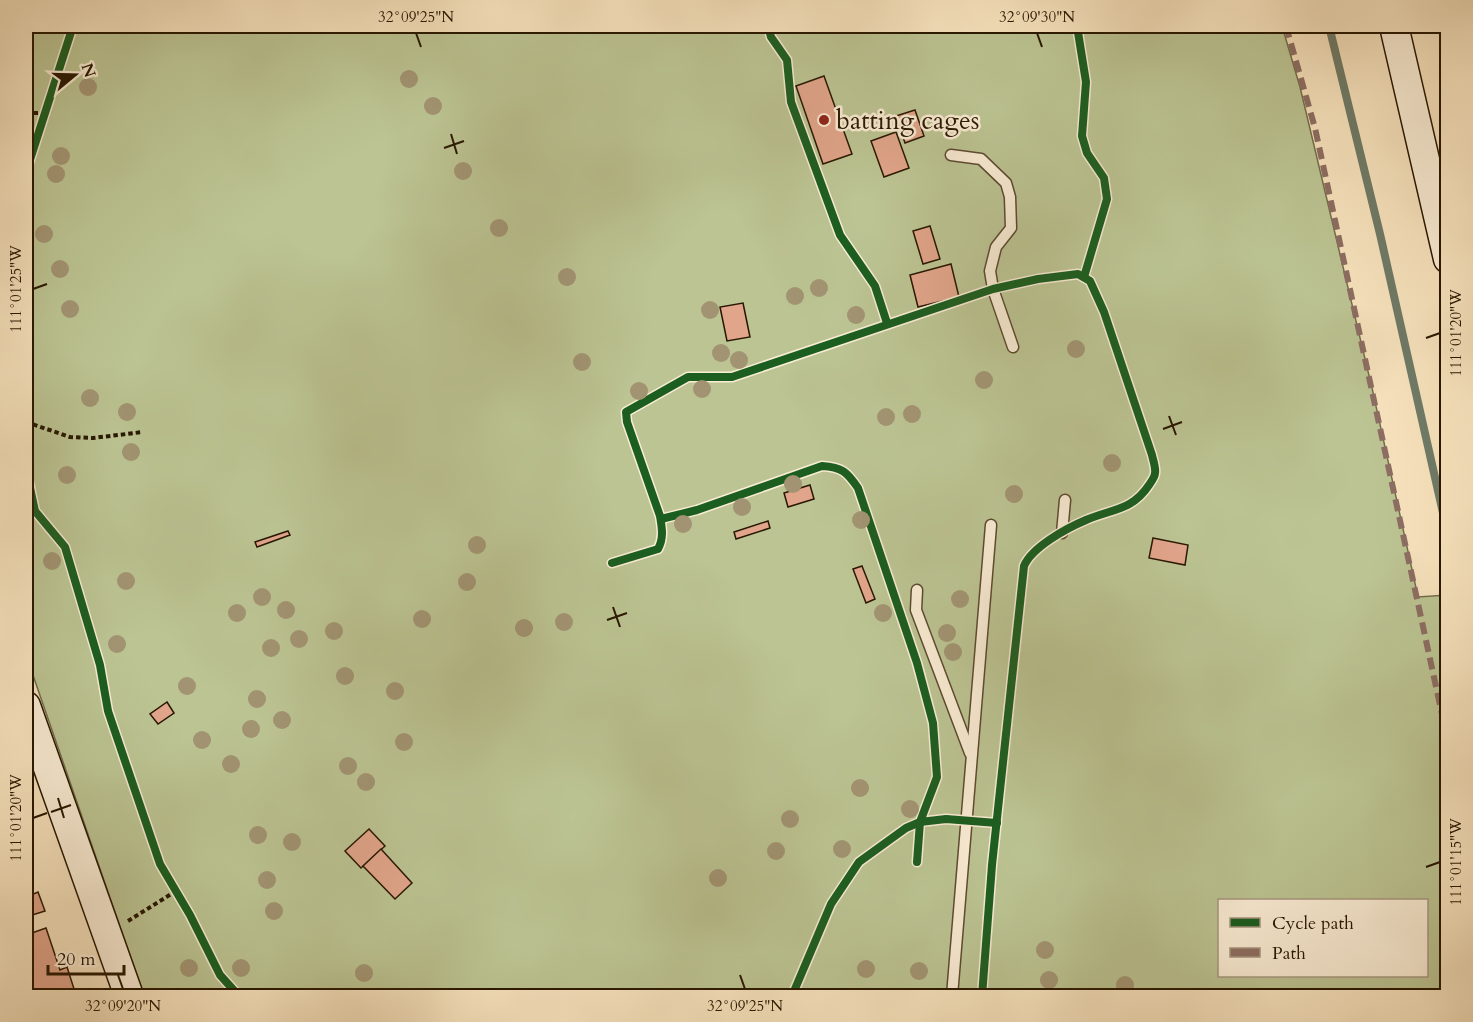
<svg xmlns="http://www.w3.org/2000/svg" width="1473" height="1022" font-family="Cardo,serif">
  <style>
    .green { fill: #bcc493; stroke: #726e4a; stroke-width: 1.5; fill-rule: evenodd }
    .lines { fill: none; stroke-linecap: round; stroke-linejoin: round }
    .stream { stroke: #6f7b68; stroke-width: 8 }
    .building { fill: #e1a58b; stroke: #281700; stroke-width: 1.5 }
    .lane-casing { stroke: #5c4a30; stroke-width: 13 }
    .secondary-casing { stroke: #281700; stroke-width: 31 }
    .path { stroke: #281700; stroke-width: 4; stroke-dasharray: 4.5 3; stroke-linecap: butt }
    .lane { stroke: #faedd5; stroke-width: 10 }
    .secondary { stroke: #faedd5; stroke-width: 28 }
    .quiet { stroke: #8d6e63; stroke-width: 6; stroke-dasharray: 12 6; stroke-linecap: butt }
    .cycleway-casing { stroke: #faedd5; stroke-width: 11 }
    .cycleway { stroke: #1b5e20; stroke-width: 8 }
    .tree { fill: #a29472 }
    .ticks { fill: none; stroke: #281700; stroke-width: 2 }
    .poi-dot { fill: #8f2418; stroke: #faedd5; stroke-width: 2 }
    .labels { text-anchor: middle; stroke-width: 5; stroke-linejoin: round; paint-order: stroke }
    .poi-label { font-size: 26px; fill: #281700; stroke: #faedd5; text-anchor: start }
    .neatline { fill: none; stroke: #281700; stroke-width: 2 }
    .ticks-label { font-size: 15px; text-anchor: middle; fill: #281700 }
  </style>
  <rect width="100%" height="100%" fill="#f7e3be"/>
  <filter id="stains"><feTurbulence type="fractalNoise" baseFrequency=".00333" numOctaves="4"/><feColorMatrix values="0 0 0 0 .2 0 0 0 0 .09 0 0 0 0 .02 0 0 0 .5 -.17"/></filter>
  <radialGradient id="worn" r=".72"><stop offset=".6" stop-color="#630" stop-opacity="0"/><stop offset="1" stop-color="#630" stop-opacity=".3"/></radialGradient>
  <path class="green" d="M 26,26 L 1282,26 L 1300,87 L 1372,388 L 1418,597 L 1447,595 L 1447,996 L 144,996 L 26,655 ZM 1220,900 L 1426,900 L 1426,976 L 1220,976 Z"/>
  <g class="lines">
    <polyline class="stream" points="1329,26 1380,234 1448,535"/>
  </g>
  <g class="building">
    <polygon points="824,76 852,154 823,164 796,86"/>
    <polygon points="26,89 32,89 33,107 26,107"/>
    <polygon points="915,110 924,136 905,143 896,116"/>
    <polygon points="896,132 909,168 884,177 871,141"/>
    <polygon points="930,226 940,259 923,264 913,231"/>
    <polygon points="951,264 959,297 918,307 910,275"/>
    <polygon points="743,303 750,337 727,341 720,307"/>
    <polygon points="810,485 814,499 788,507 784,493"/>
    <polygon points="768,521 770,528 736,539 734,532"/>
    <polygon points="288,531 290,535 257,547 255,542"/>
    <polygon points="1153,538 1188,545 1185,565 1149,558"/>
    <polygon points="862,566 875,599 866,603 853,569"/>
    <polygon points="167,702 174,713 158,724 150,714"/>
    <polygon points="369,829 385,846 361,868 345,851"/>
    <polygon points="381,849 412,883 395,899 363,866"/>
    <polygon points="26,886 29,896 38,892 45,911 26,917"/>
    <polygon points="46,928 60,970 67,967 75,992 63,996 26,996 26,935"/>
  </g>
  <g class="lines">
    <g class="lane-casing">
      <g id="lane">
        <polyline points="951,155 981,159 1006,183 1010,197 1011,228 996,247 990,271 993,289 1013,347"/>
        <polyline points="1062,533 1065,500"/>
        <polyline points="917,590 916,610 970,753"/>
        <polyline points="952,996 991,525"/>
      </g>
    </g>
    <g class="secondary-casing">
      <g id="secondary">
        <polyline points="1394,26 1448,259"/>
        <polyline points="26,706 129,996"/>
      </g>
    </g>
    <g class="path">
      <polyline points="26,113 44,113"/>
      <polyline points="26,422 70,437 93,438 143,432"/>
      <polyline points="128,921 176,891"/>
    </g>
    <use href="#lane" class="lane"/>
    <use href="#secondary" class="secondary"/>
    <polyline class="quiet" points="1286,26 1315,128 1448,742"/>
    <g class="cycleway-casing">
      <g id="cycleway">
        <polyline points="768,26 771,37 787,60 791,102 840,235 875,286 887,323"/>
        <polyline points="1077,26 1086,82 1082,136 1087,153 1104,178 1107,199 1084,277"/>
        <polyline points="26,172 73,26"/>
        <polyline points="26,469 35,511 65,547 100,665 108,711 160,864 190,915 220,975 239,996"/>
        <path d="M 661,519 L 697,510 L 822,466 C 842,467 847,472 858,488 L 917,663 L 933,723 L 937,777 L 920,822 L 917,862"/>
        <path d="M 612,563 L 658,549 C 664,538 662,528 660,516 L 627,422 L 626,412 L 688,377 L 732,377 L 993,289 L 1038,279 L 1078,274 L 1090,281 L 1104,312 L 1152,455 C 1153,460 1156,468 1155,473 C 1155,477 1151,482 1149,485 C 1132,511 1111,509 1086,520 C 1067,528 1032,547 1024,566 L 992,865 L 982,996"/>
        <polyline points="792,996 831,904 859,862 906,828 920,822 946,819 997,823"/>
      </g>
    </g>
    <use href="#cycleway" class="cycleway"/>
  </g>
  <g class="tree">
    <circle cx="409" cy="79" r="9"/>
    <circle cx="88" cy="87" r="9"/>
    <circle cx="433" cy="106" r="9"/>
    <circle cx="61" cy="156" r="9"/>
    <circle cx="463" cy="171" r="9"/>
    <circle cx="56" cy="174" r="9"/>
    <circle cx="499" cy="228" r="9"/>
    <circle cx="44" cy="234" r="9"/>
    <circle cx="60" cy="269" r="9"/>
    <circle cx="567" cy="277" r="9"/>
    <circle cx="819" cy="288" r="9"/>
    <circle cx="795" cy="296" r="9"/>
    <circle cx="70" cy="309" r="9"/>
    <circle cx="710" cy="310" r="9"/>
    <circle cx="856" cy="315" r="9"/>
    <circle cx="1076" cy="349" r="9"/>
    <circle cx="721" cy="353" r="9"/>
    <circle cx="739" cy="360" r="9"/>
    <circle cx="582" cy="362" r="9"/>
    <circle cx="984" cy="380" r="9"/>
    <circle cx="702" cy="389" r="9"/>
    <circle cx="639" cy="391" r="9"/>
    <circle cx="90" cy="398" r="9"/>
    <circle cx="127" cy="412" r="9"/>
    <circle cx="912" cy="414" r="9"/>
    <circle cx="886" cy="417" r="9"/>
    <circle cx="131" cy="452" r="9"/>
    <circle cx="1112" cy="463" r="9"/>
    <circle cx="67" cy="475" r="9"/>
    <circle cx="793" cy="484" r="9"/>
    <circle cx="1014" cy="494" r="9"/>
    <circle cx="742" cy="507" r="9"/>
    <circle cx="861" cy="520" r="9"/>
    <circle cx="683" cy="524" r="9"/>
    <circle cx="477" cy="545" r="9"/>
    <circle cx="52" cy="561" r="9"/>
    <circle cx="126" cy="581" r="9"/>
    <circle cx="467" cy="582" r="9"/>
    <circle cx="262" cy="597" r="9"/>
    <circle cx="960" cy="599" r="9"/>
    <circle cx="286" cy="610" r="9"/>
    <circle cx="237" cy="613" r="9"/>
    <circle cx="883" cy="613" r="9"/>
    <circle cx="422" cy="619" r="9"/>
    <circle cx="564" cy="622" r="9"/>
    <circle cx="524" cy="628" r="9"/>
    <circle cx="334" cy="631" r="9"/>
    <circle cx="947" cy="633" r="9"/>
    <circle cx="299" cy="639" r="9"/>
    <circle cx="117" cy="644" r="9"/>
    <circle cx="271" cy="648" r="9"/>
    <circle cx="953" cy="652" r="9"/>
    <circle cx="345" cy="676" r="9"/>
    <circle cx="187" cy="686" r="9"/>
    <circle cx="395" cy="691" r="9"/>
    <circle cx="257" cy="699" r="9"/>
    <circle cx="282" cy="720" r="9"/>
    <circle cx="251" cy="729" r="9"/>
    <circle cx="202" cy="740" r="9"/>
    <circle cx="404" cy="742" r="9"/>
    <circle cx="231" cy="764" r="9"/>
    <circle cx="348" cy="766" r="9"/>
    <circle cx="366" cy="782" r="9"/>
    <circle cx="860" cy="788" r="9"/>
    <circle cx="910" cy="809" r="9"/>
    <circle cx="790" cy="819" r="9"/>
    <circle cx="258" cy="835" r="9"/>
    <circle cx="292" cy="842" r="9"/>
    <circle cx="842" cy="849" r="9"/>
    <circle cx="776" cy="851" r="9"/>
    <circle cx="718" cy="878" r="9"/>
    <circle cx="267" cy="880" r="9"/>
    <circle cx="274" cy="911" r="9"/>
    <circle cx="1045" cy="950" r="9"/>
    <circle cx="189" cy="968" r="9"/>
    <circle cx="241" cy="968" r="9"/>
    <circle cx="866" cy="969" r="9"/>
    <circle cx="919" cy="971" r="9"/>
    <circle cx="364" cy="973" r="9"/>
    <circle cx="1049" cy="980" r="9"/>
    <circle cx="1125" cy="985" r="9"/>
  </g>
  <path class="ticks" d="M 416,33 L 421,47M 1037,33 L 1042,47M 451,134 L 457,154M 444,148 L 464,141M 33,289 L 47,284M 1426,338 L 1440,333M 1169,416 L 1176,435M 1163,429 L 1182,422M 613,607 L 620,627M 607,620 L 627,613M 58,798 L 64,818M 51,812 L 71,805M 33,818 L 47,813M 1426,867 L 1440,862M 118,975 L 123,989M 740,975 L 745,989"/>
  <circle class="poi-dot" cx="824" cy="120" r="6"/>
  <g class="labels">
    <g class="poi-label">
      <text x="836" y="129">batting cages</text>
    </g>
  </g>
  <rect width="1473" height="1022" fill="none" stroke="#f7e3be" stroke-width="66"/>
  <rect x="1218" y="899" width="210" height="78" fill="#faedd5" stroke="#a69780" stroke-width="1.5"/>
  <rect x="1230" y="918" width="30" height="9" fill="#1b5e20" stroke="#a69780" stroke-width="1.5"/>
  <text x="1272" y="929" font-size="18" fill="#281700">Cycle path</text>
  <rect x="1230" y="948" width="30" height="9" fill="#8d6e63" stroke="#a69780" stroke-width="1.5"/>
  <text x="1272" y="959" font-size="18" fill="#281700">Path</text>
  <g transform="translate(75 75) rotate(71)" stroke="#faedd5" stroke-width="4.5" paint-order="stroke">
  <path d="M0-4.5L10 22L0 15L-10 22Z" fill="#281700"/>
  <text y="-9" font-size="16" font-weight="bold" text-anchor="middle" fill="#281700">N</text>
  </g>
  <path d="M48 965v9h76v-9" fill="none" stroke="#281700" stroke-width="3"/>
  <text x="57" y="965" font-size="18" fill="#281700" stroke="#faedd5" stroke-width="4.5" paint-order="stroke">20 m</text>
  <rect x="33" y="33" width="1407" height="956" class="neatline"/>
  <g class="ticks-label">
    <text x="416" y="22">32°09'25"N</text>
    <text x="1037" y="22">32°09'30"N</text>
    <text transform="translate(16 289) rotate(-90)" y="5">111°01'25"W</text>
    <text transform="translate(1456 333) rotate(-90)" y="5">111°01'20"W</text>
    <text transform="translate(16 818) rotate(-90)" y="5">111°01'20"W</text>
    <text transform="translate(1456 862) rotate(-90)" y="5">111°01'15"W</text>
    <text x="123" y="1011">32°09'20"N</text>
    <text x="745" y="1011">32°09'25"N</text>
  </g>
  <rect width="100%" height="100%" filter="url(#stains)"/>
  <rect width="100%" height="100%" fill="url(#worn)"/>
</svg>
